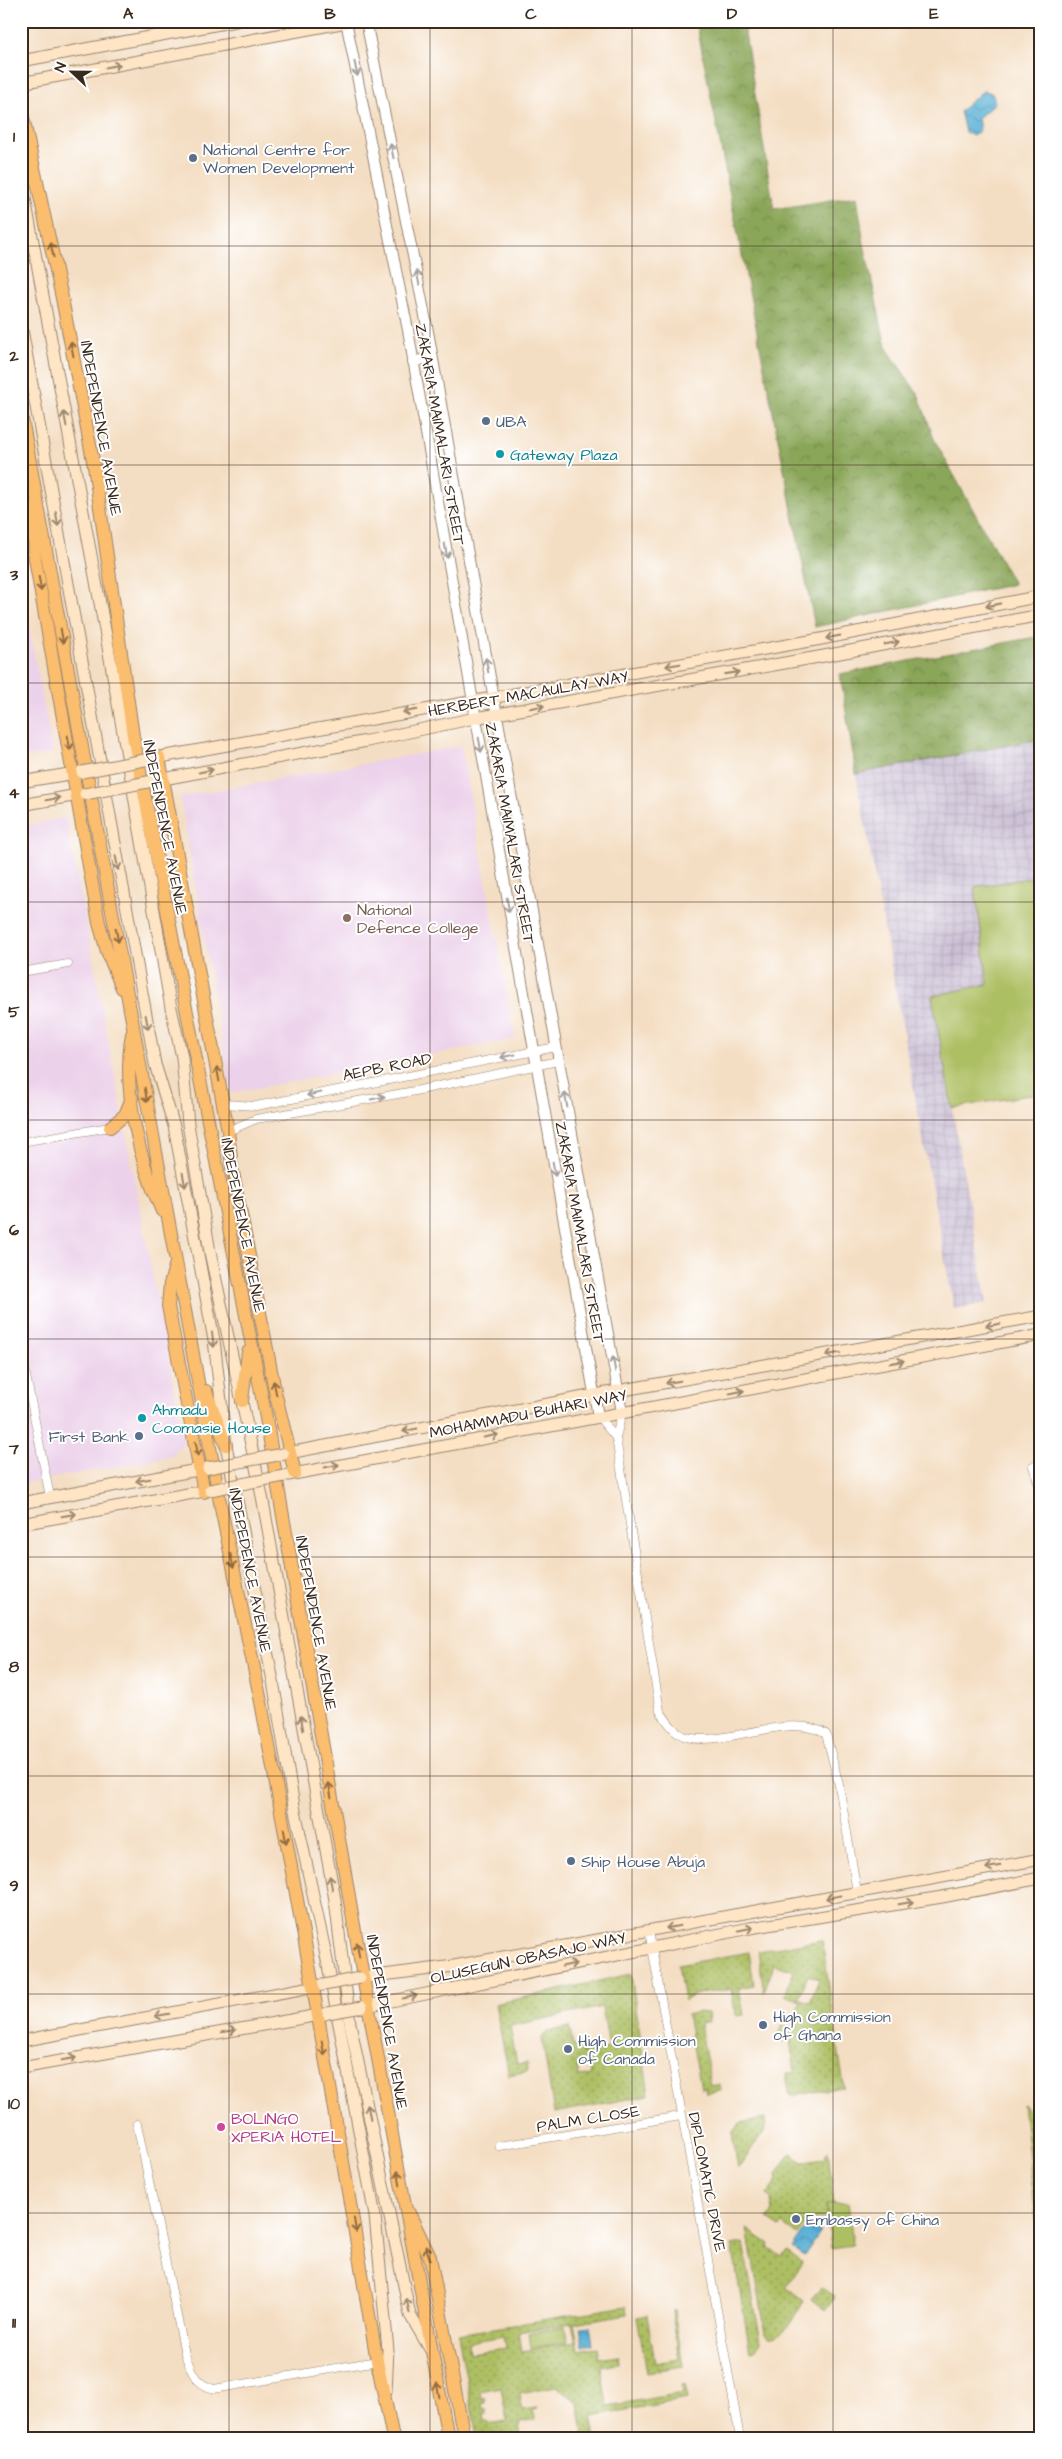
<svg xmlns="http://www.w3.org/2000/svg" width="1062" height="2459" font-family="'Architects Daughter',sans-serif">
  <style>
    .built { fill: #ecd1ea }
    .industrial { fill: url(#industrial-grid) }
    .grass { fill: url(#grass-dots); stroke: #747440; fill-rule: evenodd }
    .forest { fill: url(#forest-crowns); stroke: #62683c }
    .garden { fill: #adbf63; stroke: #747440 }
    .water { fill: url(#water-waves); stroke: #4a6e7a }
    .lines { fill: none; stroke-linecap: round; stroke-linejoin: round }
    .minor-casing { stroke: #988470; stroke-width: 9 }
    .tertiary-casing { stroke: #988470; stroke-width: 12 }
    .secondary-casing { stroke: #988470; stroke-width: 13 }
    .primary-casing { stroke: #988470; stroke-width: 14 }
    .minor { stroke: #fff; stroke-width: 8 }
    .tertiary { stroke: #fff; stroke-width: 10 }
    .secondary { stroke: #fde5c5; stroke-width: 11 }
    .primary { stroke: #fbbd6e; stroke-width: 12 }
    .secondary-bridge-casing { stroke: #988470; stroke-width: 13; stroke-linecap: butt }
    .secondary-bridge { stroke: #fde5c5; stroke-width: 11 }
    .oneway { stroke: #9c8872 }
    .oneway2 { stroke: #a79f9a }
    .oneway3 { stroke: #916c42 }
    .grid { fill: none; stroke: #3b2a1e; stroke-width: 1; stroke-opacity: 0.55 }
    .service-dot { fill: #5c6f8a; stroke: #fff; stroke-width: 2 }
    .culture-dot { fill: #0f9aa8; stroke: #fff; stroke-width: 2 }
    .education-dot { fill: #8d6e63; stroke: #fff; stroke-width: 2 }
    .hotel-dot { fill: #d1479c; stroke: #fff; stroke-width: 2 }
    .labels { text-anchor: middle; stroke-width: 4; stroke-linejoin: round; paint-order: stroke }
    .service-label { font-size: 16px; fill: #4e5e75; stroke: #fff; text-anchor: start }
    .street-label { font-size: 16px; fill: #3b2a1e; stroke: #fff }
    .culture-label { font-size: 16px; fill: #0d838f; stroke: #fff; text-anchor: start }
    .education-label { font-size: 16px; fill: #785e54; stroke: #fff; text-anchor: start }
    .hotel-label { font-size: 16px; fill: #b23c85; stroke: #fff; text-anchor: start }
    .neatline { fill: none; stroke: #3b2a1e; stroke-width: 2 }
    .grid-label { font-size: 16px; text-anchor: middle; font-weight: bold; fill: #3b2a1e }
  </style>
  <defs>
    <pattern id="industrial-grid" width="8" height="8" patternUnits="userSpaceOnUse" patternTransform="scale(1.25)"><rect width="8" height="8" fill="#cbbfd5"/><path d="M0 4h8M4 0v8" fill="none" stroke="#afa4b6"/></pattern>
    <pattern id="grass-dots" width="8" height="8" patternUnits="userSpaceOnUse" patternTransform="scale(1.25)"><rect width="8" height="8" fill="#adbf63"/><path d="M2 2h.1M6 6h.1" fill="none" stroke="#8e9b51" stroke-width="1.8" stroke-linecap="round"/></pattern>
    <pattern id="forest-crowns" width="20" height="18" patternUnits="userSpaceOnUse" patternTransform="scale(1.25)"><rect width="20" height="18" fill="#8aa659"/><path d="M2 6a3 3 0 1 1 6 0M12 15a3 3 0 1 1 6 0" fill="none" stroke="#728749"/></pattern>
    <pattern id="water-waves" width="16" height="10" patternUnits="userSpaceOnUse" patternTransform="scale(1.25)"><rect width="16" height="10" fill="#5ab1d7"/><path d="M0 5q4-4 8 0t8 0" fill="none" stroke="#4c90ae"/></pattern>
  </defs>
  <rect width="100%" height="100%" fill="#fff"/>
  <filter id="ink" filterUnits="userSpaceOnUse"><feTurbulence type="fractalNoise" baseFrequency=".02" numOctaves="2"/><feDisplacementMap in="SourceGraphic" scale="10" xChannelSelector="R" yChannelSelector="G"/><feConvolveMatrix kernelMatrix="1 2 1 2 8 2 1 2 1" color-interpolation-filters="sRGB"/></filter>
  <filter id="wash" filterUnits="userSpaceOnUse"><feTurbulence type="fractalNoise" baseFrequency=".0096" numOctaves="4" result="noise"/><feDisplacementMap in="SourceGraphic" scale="20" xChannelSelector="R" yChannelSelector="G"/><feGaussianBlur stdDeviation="1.12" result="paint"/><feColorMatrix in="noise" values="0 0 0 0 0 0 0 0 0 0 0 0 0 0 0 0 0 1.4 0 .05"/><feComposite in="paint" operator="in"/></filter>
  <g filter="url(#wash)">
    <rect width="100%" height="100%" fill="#f4dec3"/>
    <g class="built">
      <polygon points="21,584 53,753 21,758"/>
      <polygon points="461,746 515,1039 231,1093 180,797"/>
      <polygon points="66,818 184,1441 173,1456 21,1484 21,826"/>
    </g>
    <polygon class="industrial" points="1041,739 1041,876 975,887 988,984 932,997 987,1303 954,1309 856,774"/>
    <g class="grass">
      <path d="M 822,1940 L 844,2087 L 790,2096 L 786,2074 L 795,2072 L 790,2040 L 782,2041 L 778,2038 L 782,2025 L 791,2028 L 801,2001 L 785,1995 L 794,1971 L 774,1964 L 764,1992 L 758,1951 ZM 808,1975 L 819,1979 L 810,2002 L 799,1998 Z"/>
      <polygon points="749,1952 754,1985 739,1988 744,2015 736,2016 731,1989 697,1994 684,2001 678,1965"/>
      <path d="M 631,1974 L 649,2095 L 554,2113 L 542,2038 L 547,2032 L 570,2027 L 573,2046 L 582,2045 L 583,2053 L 609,2048 L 602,2007 L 510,2026 L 517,2064 L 527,2063 L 528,2071 L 509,2075 L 495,2004 ZM 589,2063 L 591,2075 L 579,2077 L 577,2065 Z"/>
      <polygon points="696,2012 708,2013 709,2022 700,2024 711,2086 720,2084 721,2091 706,2093 705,2087 701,2088 687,2015"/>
      <polygon points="1023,2104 1041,2129 1041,2263"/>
      <polygon points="765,2119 766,2129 738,2169 732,2133 740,2123"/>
      <polygon points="828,2151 834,2204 826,2205 828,2218 807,2221 798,2235 783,2224 780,2227 768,2219 773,2211 771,2198 767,2195 778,2180 777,2174 791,2154 803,2162 823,2159"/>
      <path d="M 747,2229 L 769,2244 L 768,2247 L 782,2257 L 787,2251 L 803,2263 L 786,2287 L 804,2301 C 797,2312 784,2340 769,2337 L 766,2333 Z"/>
      <polygon points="743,2243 761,2342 754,2350 750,2351 732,2245"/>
      <polygon points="821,2287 835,2296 825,2310 812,2300"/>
      <path d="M 626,2306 L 627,2314 L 574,2323 L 579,2350 L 597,2347 L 599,2358 L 618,2355 L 619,2363 L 601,2366 L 607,2406 L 683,2393 L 682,2384 L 685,2384 L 688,2399 L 592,2416 L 596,2438 L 584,2438 L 578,2402 L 556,2386 L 520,2393 L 522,2410 L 537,2408 L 533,2411 L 536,2420 L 519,2423 L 521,2438 L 477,2438 L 458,2334 ZM 572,2323 L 576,2342 L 522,2351 L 519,2332 ZM 504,2336 L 506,2348 L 469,2353 L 468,2342 ZM 501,2387 L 507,2421 L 489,2424 L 488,2421 L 485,2421 L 484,2414 L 487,2413 L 487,2409 L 483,2409 L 482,2402 L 485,2402 L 485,2398 L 481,2398 L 480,2391 Z"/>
      <polygon points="674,2310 683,2366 647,2372 637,2317 647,2315 655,2363 679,2359 672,2311"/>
    </g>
    <g class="forest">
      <polygon points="696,21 743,21 774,209 857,196 864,244 886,347 919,396 934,439 1014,584 815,627"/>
      <polygon points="1041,636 1041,739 856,774 840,674"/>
    </g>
    <g class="garden">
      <polygon points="1041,876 1041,1093 952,1108 932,996 988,984 975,887"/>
      <polygon points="848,2202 853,2245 831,2248 826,2204"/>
      <polygon points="565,2326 567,2342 531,2348 529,2333"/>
    </g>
    <g class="water">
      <polygon points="984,90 993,94 995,103 978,118 980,130 973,136 965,132 960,111"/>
      <polygon points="809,2223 821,2231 804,2256 792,2248"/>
      <polygon points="590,2326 593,2344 583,2346 580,2327"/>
    </g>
  </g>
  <g filter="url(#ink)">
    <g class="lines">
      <g class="minor-casing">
        <g id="minor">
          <polyline points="21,972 68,964"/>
          <polyline points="224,1104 256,1106 556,1047"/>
          <polyline points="228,1131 256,1119 415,1091 558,1061"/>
          <polyline points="21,1142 110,1127"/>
          <polyline points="21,1350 50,1497"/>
          <path d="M 622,1412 L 616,1438 L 660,1711 C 667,1721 673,1731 684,1736 C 719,1750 791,1710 826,1734 L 839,1785 L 857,1892"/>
          <polyline points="598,1416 616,1438"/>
          <polyline points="1033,1466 1041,1492"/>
          <polyline points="649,1931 740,2438"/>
          <path d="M 137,2124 L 185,2354 C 191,2371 195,2384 214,2389 L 377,2361"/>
          <polyline points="499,2146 681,2116"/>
        </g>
      </g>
      <g class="tertiary-casing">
        <g id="tertiary">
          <polyline points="346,21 408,330 598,1416"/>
          <polyline points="366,21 427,326 622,1412"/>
          <polyline points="413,362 432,357"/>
        </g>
      </g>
      <g class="secondary-casing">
        <g id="secondary">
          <polyline points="21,61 236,21"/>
          <polyline points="21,83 352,21"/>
          <polyline points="21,177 107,641 171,1008 182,1057 188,1124 210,1252 262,1496 335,1900 350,2023 410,2315 430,2349"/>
          <polyline points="21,324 155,1064 174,1126 214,1340 226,1445 273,1681 294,1806 327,1960 375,2216 388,2350 386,2392"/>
          <polyline points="155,758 821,639 1041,596"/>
          <polyline points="158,780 367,741 475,718 824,656 1041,615"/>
          <polyline points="21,782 81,772"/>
          <polyline points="21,805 84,794"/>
          <polyline points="283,1454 595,1395 1041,1316"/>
          <polyline points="288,1475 1041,1335"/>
          <polyline points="21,1503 208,1468"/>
          <polyline points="21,1524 210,1490"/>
          <polyline points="360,1978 454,1966 1041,1859"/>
          <polyline points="362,2007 750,1928 942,1897 1041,1878"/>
          <polyline points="21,2041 322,1985"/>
          <polyline points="21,2068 325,2014"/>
        </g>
      </g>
      <g class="primary-casing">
        <g id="primary">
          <polyline points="21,108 62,298 94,466 133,736 266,1418 363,1977 448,2438"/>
          <polyline points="21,413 222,1513 261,1702 313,1987 377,2361 393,2438"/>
          <polyline points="33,508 35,559 99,923 107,951 122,988"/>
          <polyline points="159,757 228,1131 232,1167 276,1396 295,1473"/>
          <path d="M 132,1034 C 122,1089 139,1161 162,1211"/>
          <polyline points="110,1127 125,1115 132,1098"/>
          <polyline points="175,1266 170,1284 168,1306 204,1492"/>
          <polyline points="206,1391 226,1445"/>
          <polyline points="242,1401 248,1352"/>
          <polyline points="409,2213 430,2257 464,2438"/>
        </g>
      </g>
      <use href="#minor" class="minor"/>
      <use href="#tertiary" class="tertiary"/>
      <use href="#secondary" class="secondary"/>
      <use href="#primary" class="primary"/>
      <g class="secondary-bridge-casing">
        <g id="secondary-bridge">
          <polyline points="82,772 155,758"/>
          <polyline points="85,794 158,780"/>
          <polyline points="208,1468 283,1454"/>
          <polyline points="210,1490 284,1476"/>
          <polyline points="324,1985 360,1978"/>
          <polyline points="328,2013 362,2007"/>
        </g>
      </g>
      <use href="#secondary-bridge" class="secondary-bridge"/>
    </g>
    <defs><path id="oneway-shaft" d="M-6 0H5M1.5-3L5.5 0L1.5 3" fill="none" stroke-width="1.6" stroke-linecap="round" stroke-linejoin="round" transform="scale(1.25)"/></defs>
    <g class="oneway">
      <use href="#oneway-shaft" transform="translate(113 66) rotate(-11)"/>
      <use href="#oneway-shaft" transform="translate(65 419) rotate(-101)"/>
      <use href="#oneway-shaft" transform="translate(57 519) rotate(81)"/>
      <use href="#oneway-shaft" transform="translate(993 605) rotate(169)"/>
      <use href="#oneway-shaft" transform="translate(833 637) rotate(169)"/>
      <use href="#oneway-shaft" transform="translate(892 643) rotate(-11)"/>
      <use href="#oneway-shaft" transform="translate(673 665) rotate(170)"/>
      <use href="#oneway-shaft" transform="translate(732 673) rotate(-10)"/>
      <use href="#oneway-shaft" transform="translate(537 707) rotate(-10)"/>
      <use href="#oneway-shaft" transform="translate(410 711) rotate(170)"/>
      <use href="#oneway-shaft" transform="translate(206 771) rotate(-11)"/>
      <use href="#oneway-shaft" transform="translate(53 799) rotate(-10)"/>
      <use href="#oneway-shaft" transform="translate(117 863) rotate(79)"/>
      <use href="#oneway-shaft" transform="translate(147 1022) rotate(79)"/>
      <use href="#oneway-shaft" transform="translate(184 1180) rotate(79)"/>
      <use href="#oneway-shaft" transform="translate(993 1325) rotate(170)"/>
      <use href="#oneway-shaft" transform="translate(213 1340) rotate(82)"/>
      <use href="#oneway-shaft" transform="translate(833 1354) rotate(170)"/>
      <use href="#oneway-shaft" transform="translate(897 1362) rotate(-10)"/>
      <use href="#oneway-shaft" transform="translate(673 1382) rotate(170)"/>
      <use href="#oneway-shaft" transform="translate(737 1392) rotate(-11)"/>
      <use href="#oneway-shaft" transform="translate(410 1430) rotate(169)"/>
      <use href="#oneway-shaft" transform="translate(491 1436) rotate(-11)"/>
      <use href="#oneway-shaft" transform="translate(332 1466) rotate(-11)"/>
      <use href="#oneway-shaft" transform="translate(143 1480) rotate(170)"/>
      <use href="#oneway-shaft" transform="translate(69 1515) rotate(-10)"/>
      <use href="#oneway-shaft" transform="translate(302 1723) rotate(-100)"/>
      <use href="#oneway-shaft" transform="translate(993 1867) rotate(170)"/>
      <use href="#oneway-shaft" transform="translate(331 1883) rotate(-101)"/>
      <use href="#oneway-shaft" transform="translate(833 1897) rotate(169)"/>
      <use href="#oneway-shaft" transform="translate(906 1903) rotate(-9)"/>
      <use href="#oneway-shaft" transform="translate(673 1927) rotate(171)"/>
      <use href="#oneway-shaft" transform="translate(746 1929) rotate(-11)"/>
      <use href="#oneway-shaft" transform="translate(569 1965) rotate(-12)"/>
      <use href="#oneway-shaft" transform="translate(410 1997) rotate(-12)"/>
      <use href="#oneway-shaft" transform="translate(162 2015) rotate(170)"/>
      <use href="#oneway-shaft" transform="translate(229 2031) rotate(-10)"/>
      <use href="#oneway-shaft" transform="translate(69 2059) rotate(-10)"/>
      <use href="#oneway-shaft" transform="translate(369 2112) rotate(-102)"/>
      <use href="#oneway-shaft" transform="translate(408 2306) rotate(-102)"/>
    </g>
    <g class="oneway2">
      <use href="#oneway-shaft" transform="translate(356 69) rotate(78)"/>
      <use href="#oneway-shaft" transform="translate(392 151) rotate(-102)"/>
      <use href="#oneway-shaft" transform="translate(418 278) rotate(-101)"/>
      <use href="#oneway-shaft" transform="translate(446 551) rotate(80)"/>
      <use href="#oneway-shaft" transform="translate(487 665) rotate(-100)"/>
      <use href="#oneway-shaft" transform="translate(480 745) rotate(80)"/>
      <use href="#oneway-shaft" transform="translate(508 905) rotate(80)"/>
      <use href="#oneway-shaft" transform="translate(508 1056) rotate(169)"/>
      <use href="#oneway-shaft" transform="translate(314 1094) rotate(169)"/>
      <use href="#oneway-shaft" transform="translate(378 1098) rotate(-11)"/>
      <use href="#oneway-shaft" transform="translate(566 1100) rotate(-100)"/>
      <use href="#oneway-shaft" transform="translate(554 1169) rotate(80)"/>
      <use href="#oneway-shaft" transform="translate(614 1364) rotate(-100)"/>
    </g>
    <g class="oneway3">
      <use href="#oneway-shaft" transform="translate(52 250) rotate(-102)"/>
      <use href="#oneway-shaft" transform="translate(72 349) rotate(-101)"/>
      <use href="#oneway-shaft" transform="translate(40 584) rotate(80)"/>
      <use href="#oneway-shaft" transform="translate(62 636) rotate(80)"/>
      <use href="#oneway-shaft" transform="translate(69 743) rotate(80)"/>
      <use href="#oneway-shaft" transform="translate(117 935) rotate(79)"/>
      <use href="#oneway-shaft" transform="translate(218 1074) rotate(-100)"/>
      <use href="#oneway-shaft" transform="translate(146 1095) rotate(80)"/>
      <use href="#oneway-shaft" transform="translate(275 1388) rotate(-101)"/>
      <use href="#oneway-shaft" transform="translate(197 1449) rotate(78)"/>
      <use href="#oneway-shaft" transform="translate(232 1561) rotate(78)"/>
      <use href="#oneway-shaft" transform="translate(330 1790) rotate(-100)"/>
      <use href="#oneway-shaft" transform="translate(285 1836) rotate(80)"/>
      <use href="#oneway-shaft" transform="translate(358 1950) rotate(-100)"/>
      <use href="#oneway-shaft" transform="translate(323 2048) rotate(80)"/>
      <use href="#oneway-shaft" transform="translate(399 2178) rotate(-100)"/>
      <use href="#oneway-shaft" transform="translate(355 2225) rotate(81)"/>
      <use href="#oneway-shaft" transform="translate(428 2253) rotate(-109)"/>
      <use href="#oneway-shaft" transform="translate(438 2390) rotate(-101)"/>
    </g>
  </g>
  <path class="grid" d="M 229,21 L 229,2438M 430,21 L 430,2438M 632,21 L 632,2438M 833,21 L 833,2438M 21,246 L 1041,246M 21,465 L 1041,465M 21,683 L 1041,683M 21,902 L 1041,902M 21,1120 L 1041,1120M 21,1339 L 1041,1339M 21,1557 L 1041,1557M 21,1776 L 1041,1776M 21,1994 L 1041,1994M 21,2213 L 1041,2213"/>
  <g class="service-dot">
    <circle cx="193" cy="158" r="5"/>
    <circle cx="486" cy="421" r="5"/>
    <circle cx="139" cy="1436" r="5"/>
    <circle cx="571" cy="1861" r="5"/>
    <circle cx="763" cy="2025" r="5"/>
    <circle cx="568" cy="2049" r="5"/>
    <circle cx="796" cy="2219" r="5"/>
  </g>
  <g class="culture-dot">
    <circle cx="500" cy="454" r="5"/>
    <circle cx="142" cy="1418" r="5"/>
  </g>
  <circle class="education-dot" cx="347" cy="918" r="5"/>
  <circle class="hotel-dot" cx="221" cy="2127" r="5"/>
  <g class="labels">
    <g class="service-label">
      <text x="203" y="155">National Centre for<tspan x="203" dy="18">Women Development</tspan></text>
      <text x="496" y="427">UBA</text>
      <text x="129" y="1442" text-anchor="end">First Bank</text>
      <text x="581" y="1867">Ship House Abuja</text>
      <text x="773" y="2022">High Commission<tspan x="773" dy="18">of Ghana</tspan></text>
      <text x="578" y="2046">High Commission<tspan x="578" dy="18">of Canada</tspan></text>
      <text x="806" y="2225">Embassy of China</text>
    </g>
    <g class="street-label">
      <text transform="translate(102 428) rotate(80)" y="6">INDEPENDENCE AVENUE</text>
      <text transform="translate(441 434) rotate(80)" y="6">ZAKARIA MAIMALARI STREET</text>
      <text transform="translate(528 693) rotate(-10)" y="6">HERBERT MACAULAY WAY</text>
      <text transform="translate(166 827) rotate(79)" y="6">INDEPENDENCE AVENUE</text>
      <text transform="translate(511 833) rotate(80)" y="6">ZAKARIA MAIMALARI STREET</text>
      <text transform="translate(387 1066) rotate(-11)" y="6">AEPB ROAD</text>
      <text transform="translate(244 1225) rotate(79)" y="6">INDEPENDENCE AVENUE</text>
      <text transform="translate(581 1232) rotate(80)" y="6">ZAKARIA MAIMALARI STREET</text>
      <text transform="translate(528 1413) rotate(-11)" y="6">MOHAMMADU BUHARI WAY</text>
      <text transform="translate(251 1570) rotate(79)" y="6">INDEPEDENCE AVENUE</text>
      <text transform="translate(317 1623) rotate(80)" y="6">INDEPENDENCE AVENUE</text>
      <text transform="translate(528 1957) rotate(-12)" y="6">OLUSEGUN OBASAJO WAY</text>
      <text transform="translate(388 2022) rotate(80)" y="6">INDEPENDENCE AVENUE</text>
      <text transform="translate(588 2118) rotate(-9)" y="6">PALM CLOSE</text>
      <text transform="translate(708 2182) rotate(79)" y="6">DIPLOMATIC DRIVE</text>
    </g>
    <g class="culture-label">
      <text x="510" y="460">Gateway Plaza</text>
      <text x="152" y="1415">Ahmadu<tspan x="152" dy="18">Coomasie House</tspan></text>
    </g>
    <g class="education-label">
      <text x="357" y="915">National<tspan x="357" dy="18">Defence College</tspan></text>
    </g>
    <g class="hotel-label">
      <text x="231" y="2124">BOLINGO<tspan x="231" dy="18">XPERIA HOTEL</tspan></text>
    </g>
  </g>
  <rect width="1062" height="2459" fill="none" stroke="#fff" stroke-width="55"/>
  <g transform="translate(72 72) rotate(292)" stroke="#ffffff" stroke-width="4" paint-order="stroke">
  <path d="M0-4L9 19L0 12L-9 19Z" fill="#3b2a1e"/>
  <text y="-8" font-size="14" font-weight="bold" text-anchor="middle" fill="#3b2a1e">N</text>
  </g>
  <rect x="28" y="28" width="1006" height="2404" class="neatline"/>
  <g class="grid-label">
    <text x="128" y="19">A</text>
    <text x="330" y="19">B</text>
    <text x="531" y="19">C</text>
    <text x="732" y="19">D</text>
    <text x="934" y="19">E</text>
    <text x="14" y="142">1</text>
    <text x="14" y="361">2</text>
    <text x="14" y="580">3</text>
    <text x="14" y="798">4</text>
    <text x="14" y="1017">5</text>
    <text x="14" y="1235">6</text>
    <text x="14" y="1454">7</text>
    <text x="14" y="1672">8</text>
    <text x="14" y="1891">9</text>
    <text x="14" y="2109">10</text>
    <text x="14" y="2328">11</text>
  </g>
</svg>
